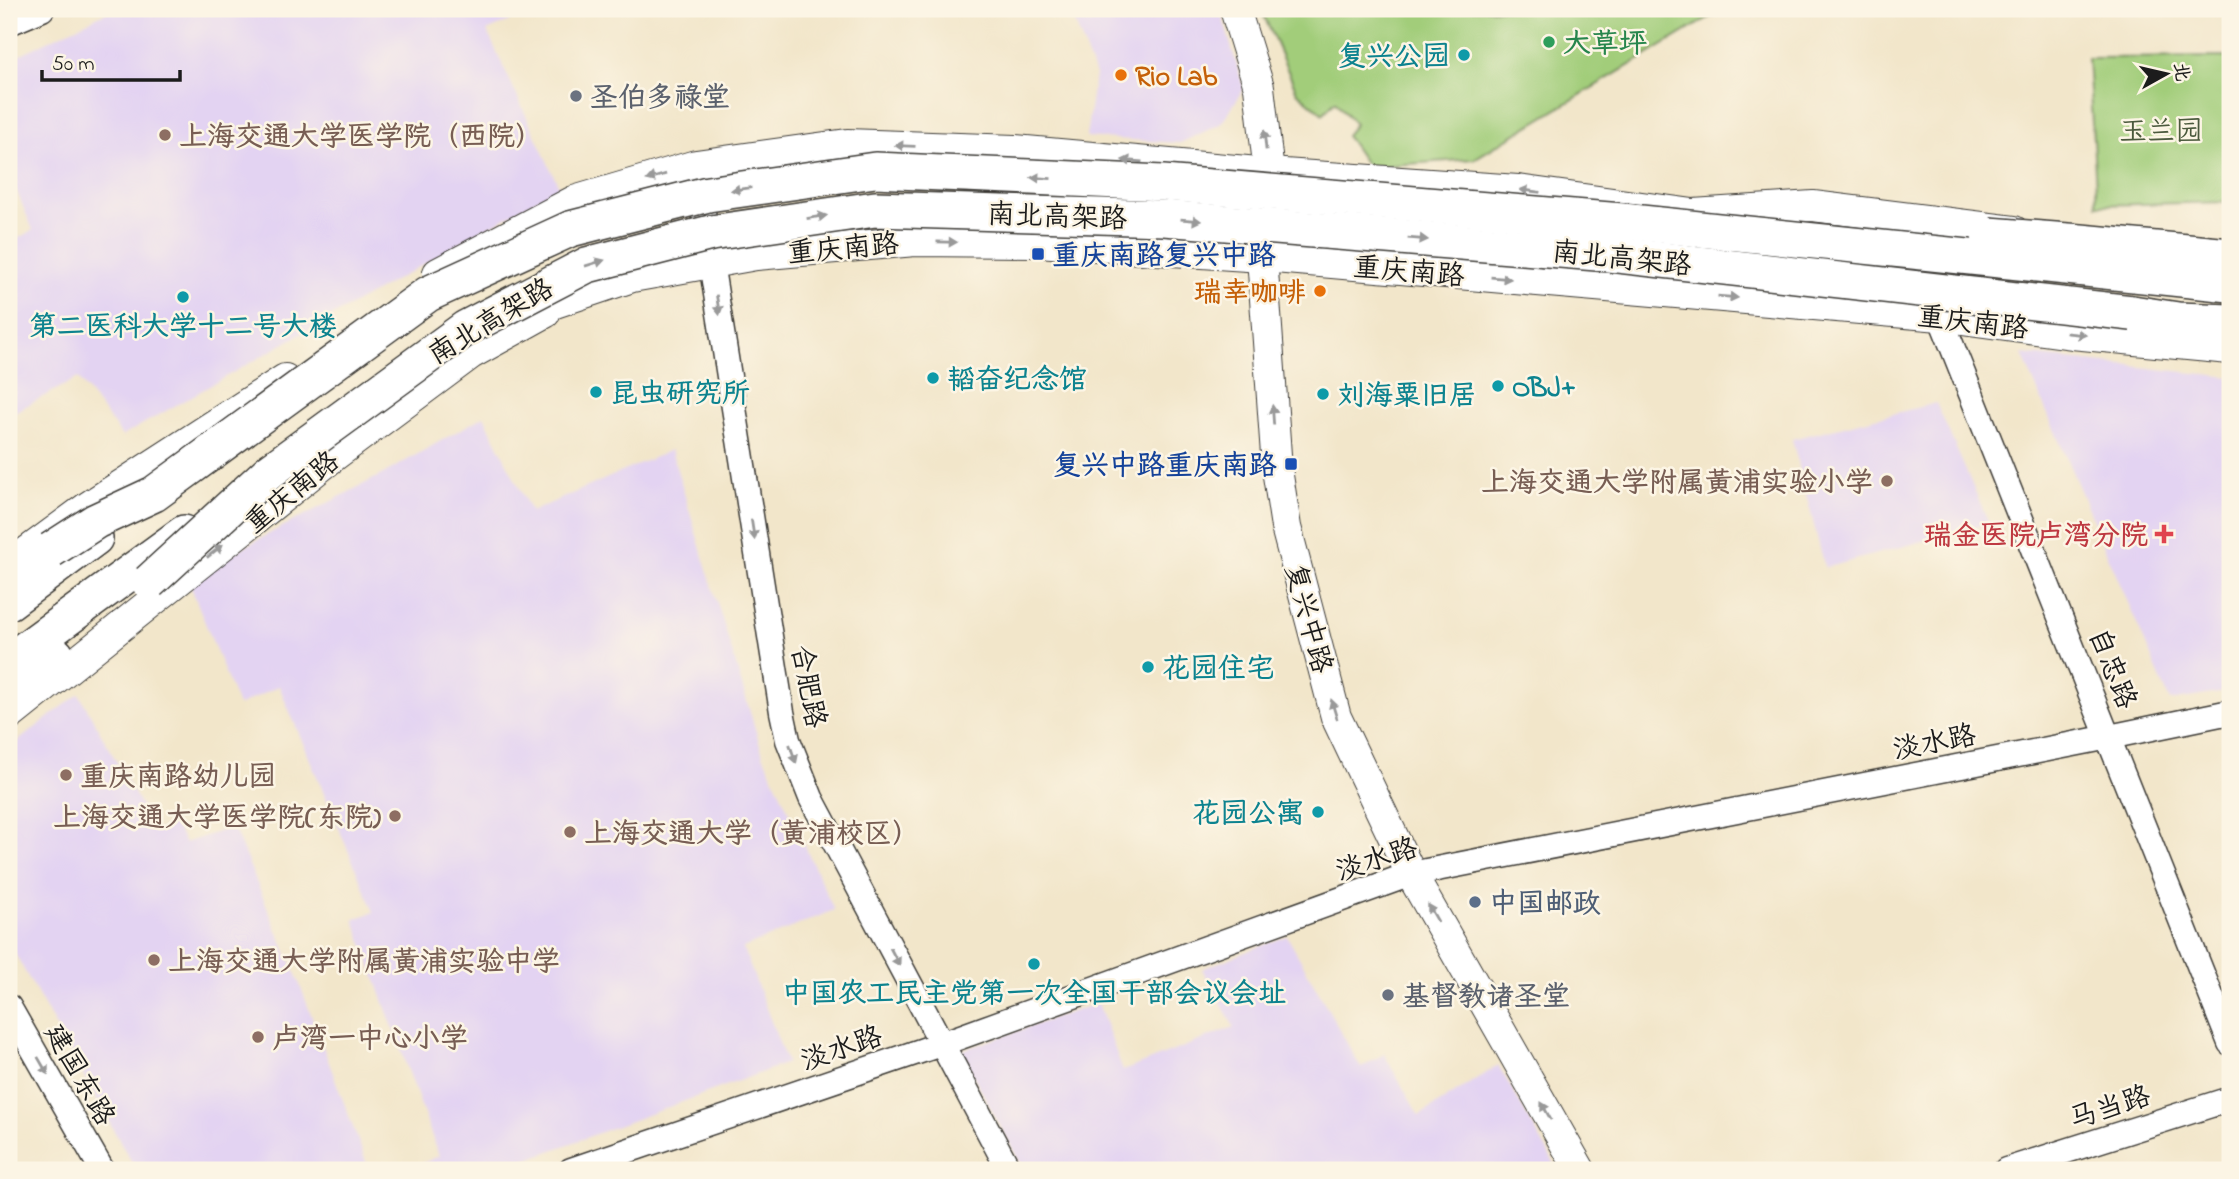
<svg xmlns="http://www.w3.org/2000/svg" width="2239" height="1179" font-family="'Indie Flower','LXGW WenKai TC',sans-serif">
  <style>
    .built { fill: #e3d3f2 }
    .green { fill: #a2cd7a; stroke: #5f744b; stroke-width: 2 }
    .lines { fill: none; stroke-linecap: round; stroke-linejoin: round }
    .minor-casing { stroke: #3c3a36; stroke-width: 27 }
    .major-casing { stroke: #3c3a36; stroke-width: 32 }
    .highway-casing { stroke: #3c3a36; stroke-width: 38 }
    .minor { stroke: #fff; stroke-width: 24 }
    .major { stroke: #fff; stroke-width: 30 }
    .highway { stroke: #fff; stroke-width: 35 }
    .highway-bridge-casing { stroke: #3c3a36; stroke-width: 38; stroke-linecap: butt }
    .highway-bridge { stroke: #fff; stroke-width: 35 }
    .oneway { fill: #999 }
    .leisure-dot { fill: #2e9e5b; stroke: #fcf5e5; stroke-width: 2.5 }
    .culture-dot { fill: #0f9aa8; stroke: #fcf5e5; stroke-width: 2.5 }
    .food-dot { fill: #e8710a; stroke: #fcf5e5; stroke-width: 2.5 }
    .worship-dot { fill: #6b7280; stroke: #fcf5e5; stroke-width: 2.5 }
    .education-dot { fill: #8d6e63; stroke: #fcf5e5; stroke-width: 2.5 }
    .transit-dot { fill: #1a4fb4; stroke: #fcf5e5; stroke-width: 2.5 }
    .health-dot { fill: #e0444e; stroke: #fcf5e5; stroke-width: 2.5 }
    .service-dot { fill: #5c6f8a; stroke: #fcf5e5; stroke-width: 2.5 }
    .labels { text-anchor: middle; stroke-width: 5; stroke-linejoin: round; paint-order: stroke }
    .leisure-label { font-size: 28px; font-weight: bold; fill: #27864d; stroke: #fcf5e5; text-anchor: start }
    .culture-label { font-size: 28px; font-weight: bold; fill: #0d838f; stroke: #fcf5e5; text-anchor: start }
    .food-label { font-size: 28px; font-weight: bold; fill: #c56008; stroke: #fcf5e5; text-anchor: start }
    .worship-label { font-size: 28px; font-weight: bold; fill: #5b616d; stroke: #fcf5e5; text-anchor: start }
    .park-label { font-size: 28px; fill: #4b5a3d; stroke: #fcf5e5 }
    .education-label { font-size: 28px; font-weight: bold; fill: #785e54; stroke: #fcf5e5; text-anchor: start }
    .street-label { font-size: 28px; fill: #1c1c1c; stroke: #fcf5e5 }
    .transit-label { font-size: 28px; font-weight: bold; fill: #164399; stroke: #fcf5e5; text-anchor: start }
    .health-label { font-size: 28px; font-weight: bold; fill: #be3a42; stroke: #fcf5e5; text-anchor: end }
    .service-label { font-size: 28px; font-weight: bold; fill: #4e5e75; stroke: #fcf5e5; text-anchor: start }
  </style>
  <rect width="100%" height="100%" fill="#fcf5e5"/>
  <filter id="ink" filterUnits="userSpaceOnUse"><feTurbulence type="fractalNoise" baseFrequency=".0143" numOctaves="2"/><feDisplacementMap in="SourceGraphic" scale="14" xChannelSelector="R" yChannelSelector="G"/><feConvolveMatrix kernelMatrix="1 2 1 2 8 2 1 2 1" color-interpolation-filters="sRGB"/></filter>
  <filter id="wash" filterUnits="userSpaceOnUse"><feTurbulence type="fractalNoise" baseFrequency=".00686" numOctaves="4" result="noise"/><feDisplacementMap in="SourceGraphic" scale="28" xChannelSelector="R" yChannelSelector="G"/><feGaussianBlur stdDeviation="1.57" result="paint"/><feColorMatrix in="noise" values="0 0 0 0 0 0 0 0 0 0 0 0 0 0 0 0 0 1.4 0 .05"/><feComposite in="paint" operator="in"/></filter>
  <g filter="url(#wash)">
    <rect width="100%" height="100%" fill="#f2e6ca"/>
    <g class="built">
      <polygon points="113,9 537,9 487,31 559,187 122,436 78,378 9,415 9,243 33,230 9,173 9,60"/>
      <polygon points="1070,9 1220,9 1244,89 1221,124 1180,143 1086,137 1095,75"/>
      <polygon points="2022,354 2230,377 2230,691 2170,701"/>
      <polygon points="1936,403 1989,523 1825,568 1792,439"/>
      <polygon points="484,416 531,512 671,450 763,755 834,910 743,948 787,1063 499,1170 407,1170 439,1156 354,919 374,912 279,686 238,706 187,577 385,473"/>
      <polygon points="79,694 155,831 174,823 185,843 233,827 297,977 369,1170 136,1170 9,943 9,748"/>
      <polygon points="1287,936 1361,1068 1384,1054 1419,1116 1498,1065 1558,1170 1024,1170 960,1051 1098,1003 1123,1071 1234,1027 1202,969"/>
    </g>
    <g class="green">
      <polygon points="1261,9 1723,9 1474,159 1368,167 1346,135 1355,124 1335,101 1323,114 1297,92"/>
      <polygon points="2230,57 2230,202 2097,205 2088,58"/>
    </g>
  </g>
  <g filter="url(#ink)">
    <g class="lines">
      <g class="minor-casing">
        <g id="minor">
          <polyline points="9,23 42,9"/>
          <polyline points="698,180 782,712 788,740 811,798 1009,1170"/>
          <polyline points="1940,316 2230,1043"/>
          <polyline points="9,1007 102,1170"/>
          <polyline points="571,1170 941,1044 1411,874 2109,737 2230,712"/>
          <polyline points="2006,1170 2230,1099"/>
        </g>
      </g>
      <g class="major-casing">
        <g id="major">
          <polyline points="1235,9 1259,87 1269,173 1267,190"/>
          <polyline points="1264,239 1262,257 1277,469 1286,527 1336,717 1411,874 1580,1170"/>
          <polyline points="438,273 574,201 696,165 847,144 1015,150 1269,173 1518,190 1693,214 1813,206 2014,231"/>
          <polyline points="519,315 632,277 756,255 915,241 1037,242 1262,257 1940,316 2072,334 2230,349"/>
          <polyline points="9,565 89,506 285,379"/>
          <polyline points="9,716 334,456 471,354 545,313"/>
        </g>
      </g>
      <g class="highway-casing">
        <g id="highway">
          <polyline points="2132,313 2178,320 2230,322"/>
          <polyline points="9,602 95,538"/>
          <polyline points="9,661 184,533"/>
          <polyline points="9,692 56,655"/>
        </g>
      </g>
      <use href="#minor" class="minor"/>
      <use href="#major" class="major"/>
      <use href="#highway" class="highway"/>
      <g class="highway-bridge-casing">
        <g id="highway-bridge">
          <polyline points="1989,235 2081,242 2230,256"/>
          <polyline points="51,550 96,521 154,494 428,294 570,229 708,194 875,170 1163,183 1622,221 2230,284"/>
          <polyline points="149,582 270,471 466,328 587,265 711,233 875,209 1164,218 1609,254 2132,313"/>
        </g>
      </g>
      <use href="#highway-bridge" class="highway-bridge"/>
    </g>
    <defs><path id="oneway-solid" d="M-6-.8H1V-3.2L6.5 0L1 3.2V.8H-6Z" transform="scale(1.75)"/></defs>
    <g class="oneway">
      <use href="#oneway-solid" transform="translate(1265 140) rotate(-96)"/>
      <use href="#oneway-solid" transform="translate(905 146) rotate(-178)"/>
      <use href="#oneway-solid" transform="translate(1132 161) rotate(-175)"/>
      <use href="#oneway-solid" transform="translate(656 177) rotate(164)"/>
      <use href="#oneway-solid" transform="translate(1041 178) rotate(-177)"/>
      <use href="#oneway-solid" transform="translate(741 189) rotate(172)"/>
      <use href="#oneway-solid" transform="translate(1530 191) rotate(-172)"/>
      <use href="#oneway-solid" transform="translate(817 217) rotate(-9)"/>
      <use href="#oneway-solid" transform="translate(1191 220) rotate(5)"/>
      <use href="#oneway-solid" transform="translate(1418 239) rotate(5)"/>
      <use href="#oneway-solid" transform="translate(947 242) rotate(1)"/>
      <use href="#oneway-solid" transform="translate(595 263) rotate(-17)"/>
      <use href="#oneway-solid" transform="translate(1501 278) rotate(5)"/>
      <use href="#oneway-solid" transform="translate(1728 297) rotate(5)"/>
      <use href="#oneway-solid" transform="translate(718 305) rotate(81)"/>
      <use href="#oneway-solid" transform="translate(2076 334) rotate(6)"/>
      <use href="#oneway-solid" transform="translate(1273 415) rotate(-94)"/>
      <use href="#oneway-solid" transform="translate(753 530) rotate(81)"/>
      <use href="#oneway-solid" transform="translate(215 551) rotate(-39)"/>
      <use href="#oneway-solid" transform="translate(1334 709) rotate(-107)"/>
      <use href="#oneway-solid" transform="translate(793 754) rotate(71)"/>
      <use href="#oneway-solid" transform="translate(1433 913) rotate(-120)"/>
      <use href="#oneway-solid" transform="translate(895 957) rotate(62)"/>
      <use href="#oneway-solid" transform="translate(43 1066) rotate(60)"/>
      <use href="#oneway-solid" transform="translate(1546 1111) rotate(-119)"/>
    </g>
  </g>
  <circle class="leisure-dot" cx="1549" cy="42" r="7"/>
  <g class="culture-dot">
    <circle cx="1464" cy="55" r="7"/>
    <circle cx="183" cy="297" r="7"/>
    <circle cx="933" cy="378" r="7"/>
    <circle cx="1498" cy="386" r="7"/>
    <circle cx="596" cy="392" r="7"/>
    <circle cx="1323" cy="394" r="7"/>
    <circle cx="1148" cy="667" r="7"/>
    <circle cx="1318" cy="812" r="7"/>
    <circle cx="1034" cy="964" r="7"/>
  </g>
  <g class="food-dot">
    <circle cx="1121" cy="75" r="7"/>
    <circle cx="1320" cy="291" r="7"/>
  </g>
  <g class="worship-dot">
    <circle cx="576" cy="96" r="7"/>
    <circle cx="1388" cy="995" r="7"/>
  </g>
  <g class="education-dot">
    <circle cx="165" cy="135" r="7"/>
    <circle cx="1887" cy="481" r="7"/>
    <circle cx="66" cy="775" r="7"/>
    <circle cx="395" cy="816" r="7"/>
    <circle cx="570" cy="832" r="7"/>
    <circle cx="154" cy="960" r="7"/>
    <circle cx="258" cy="1037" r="7"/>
  </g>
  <g class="transit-dot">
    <rect x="1031" y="247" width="14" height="14" rx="3.5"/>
    <rect x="1284" y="457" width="14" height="14" rx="3.5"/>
  </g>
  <path class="health-dot" d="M2160.5 523.5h7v7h7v7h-7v7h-7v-7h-7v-7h7z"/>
  <circle class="service-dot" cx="1475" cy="902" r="7"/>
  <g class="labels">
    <g class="leisure-label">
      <text x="1563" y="52">大草坪</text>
    </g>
    <g class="culture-label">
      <text x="1450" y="65" text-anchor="end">复兴公园</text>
      <text x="183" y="335" text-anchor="middle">第二医科大学十二号大楼</text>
      <text x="947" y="388">韬奋纪念馆</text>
      <text x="1512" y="396">OBJ+</text>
      <text x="610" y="402">昆虫研究所</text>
      <text x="1337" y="404">刘海粟旧居</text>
      <text x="1162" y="677">花园住宅</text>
      <text x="1304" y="822" text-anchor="end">花园公寓</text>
      <text x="1034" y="1002" text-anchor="middle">中国农工民主党第一次全国干部会议会址</text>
    </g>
    <g class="food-label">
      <text x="1135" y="85">Rio Lab</text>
      <text x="1306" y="301" text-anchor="end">瑞幸咖啡</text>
    </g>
    <g class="worship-label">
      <text x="590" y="106">圣伯多禄堂</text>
      <text x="1402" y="1005">基督教诸圣堂</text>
    </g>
    <g class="park-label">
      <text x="2161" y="140">玉兰园</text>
    </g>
    <g class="education-label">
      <text x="179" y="145">上海交通大学医学院（西院）</text>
      <text x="1873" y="491" text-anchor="end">上海交通大学附属黄浦实验小学</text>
      <text x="80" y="785">重庆南路幼儿园</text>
      <text x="381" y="826" text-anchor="end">上海交通大学医学院(东院)</text>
      <text x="584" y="842">上海交通大学（黄浦校区）</text>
      <text x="168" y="970">上海交通大学附属黄浦实验中学</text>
      <text x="272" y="1047">卢湾一中心小学</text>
    </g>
    <g class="street-label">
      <text transform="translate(1057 215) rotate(2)" y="10">南北高架路</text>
      <text transform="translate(843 247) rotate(-5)" y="10">重庆南路</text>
      <text transform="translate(1622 257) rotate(6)" y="10">南北高架路</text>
      <text transform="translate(1409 270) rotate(5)" y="10">重庆南路</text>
      <text transform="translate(490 320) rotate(-31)" y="10">南北高架路</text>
      <text transform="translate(1973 321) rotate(7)" y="10">重庆南路</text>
      <text transform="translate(291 491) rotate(-39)" y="10">重庆南路</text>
      <text transform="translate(1310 618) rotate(75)" y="10">复兴中路</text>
      <text transform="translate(2114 668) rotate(68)" y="10">自忠路</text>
      <text transform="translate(810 686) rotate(79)" y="10">合肥路</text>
      <text transform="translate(1934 741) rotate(-11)" y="10">淡水路</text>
      <text transform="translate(1376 858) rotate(-18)" y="10">淡水路</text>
      <text transform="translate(841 1047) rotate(-19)" y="10">淡水路</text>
      <text transform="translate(81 1074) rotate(60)" y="10">建国东路</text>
      <text transform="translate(2109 1106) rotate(-18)" y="10">马当路</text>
    </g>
    <g class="transit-label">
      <text x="1052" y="264">重庆南路复兴中路</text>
      <text x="1277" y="474" text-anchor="end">复兴中路重庆南路</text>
    </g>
    <g class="health-label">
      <text x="2148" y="544">瑞金医院卢湾分院</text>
    </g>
    <g class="service-label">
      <text x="1489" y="912">中国邮政</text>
    </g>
  </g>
  <rect width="2239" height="1179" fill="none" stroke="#fcf5e5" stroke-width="35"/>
  <g transform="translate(2166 74) rotate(82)" stroke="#fcf5e5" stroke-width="5" paint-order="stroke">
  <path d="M0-5L12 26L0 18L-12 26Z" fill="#1c1c1c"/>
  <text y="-10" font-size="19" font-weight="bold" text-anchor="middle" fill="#1c1c1c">北</text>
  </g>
  <path d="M42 70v10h138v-10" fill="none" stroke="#1c1c1c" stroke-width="3.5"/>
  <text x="52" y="70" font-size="21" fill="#1c1c1c" stroke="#fcf5e5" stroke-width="5" paint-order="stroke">50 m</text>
</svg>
